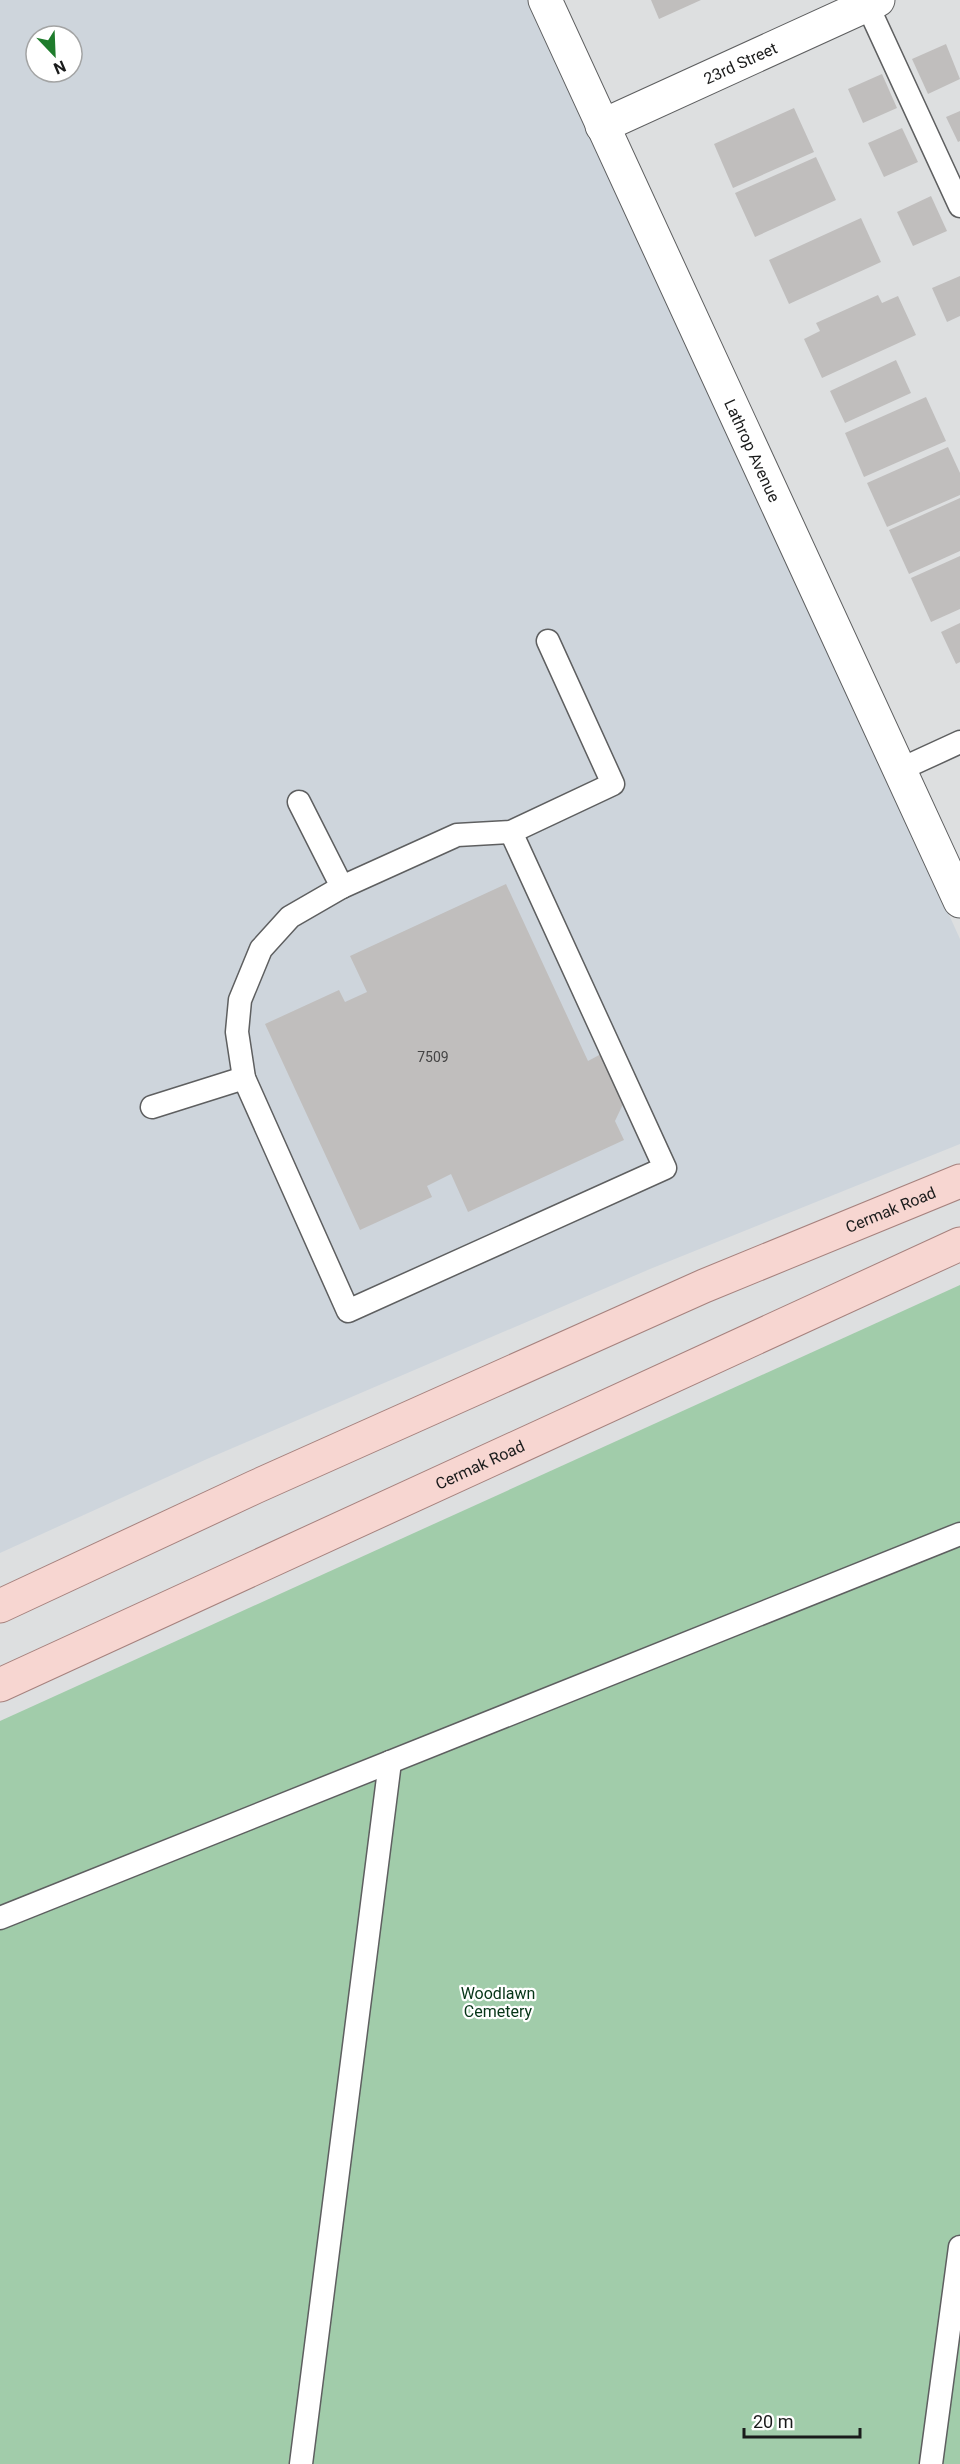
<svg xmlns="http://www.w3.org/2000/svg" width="960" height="2464" font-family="Roboto,sans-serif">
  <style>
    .built { fill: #ced5dc; fill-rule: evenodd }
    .green { fill: #a1ccaa }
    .building { fill: #c0bebd }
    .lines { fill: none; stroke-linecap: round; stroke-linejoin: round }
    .service-casing { stroke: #5e5f60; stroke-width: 25 }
    .minor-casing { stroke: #5e5f60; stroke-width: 35 }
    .primary-casing { stroke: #a6827e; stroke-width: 35 }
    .service { stroke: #fff; stroke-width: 22 }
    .minor { stroke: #fff; stroke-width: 33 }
    .primary { stroke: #f7d6d1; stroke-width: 33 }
    .labels { text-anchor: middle; stroke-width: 4.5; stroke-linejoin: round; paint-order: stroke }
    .number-label { font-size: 14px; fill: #444 }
    .street-label { font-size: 16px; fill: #1a1b1b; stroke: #fff }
    .park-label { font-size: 16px; fill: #063517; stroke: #fff }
  </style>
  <rect width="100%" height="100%" fill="#dddfe0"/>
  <path class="built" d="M 0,0 L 533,0 L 960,939 L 960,1144 L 650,1269 L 207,1459 L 0,1553 ZM 36,36 L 72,36 L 72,72 L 36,72 Z"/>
  <polygon class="green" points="960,1285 960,2464 0,2464 0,1721"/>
  <g class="building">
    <polygon points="651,0 701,0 659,19"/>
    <polygon points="946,44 960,79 928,94 912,59"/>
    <polygon points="882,74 897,108 863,123 848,89"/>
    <polygon points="794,108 814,152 733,188 714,144"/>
    <polygon points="960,111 960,141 958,142 946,117"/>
    <polygon points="902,128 918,162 884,177 868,143"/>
    <polygon points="816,157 836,200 755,237 735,193"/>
    <polygon points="931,196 947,231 913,246 897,212"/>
    <polygon points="861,218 881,262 789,304 769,260"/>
    <polygon points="960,276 960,316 947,322 932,288"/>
    <polygon points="878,295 882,303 898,296 916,335 822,378 804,339 820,331 816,323"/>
    <polygon points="896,360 911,393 845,423 830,391"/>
    <polygon points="926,397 946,441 864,477 845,433"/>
    <polygon points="948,447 960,473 960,495 887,527 867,483"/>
    <polygon points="960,498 960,551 909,574 889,530"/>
    <polygon points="960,556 960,609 931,622 911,578"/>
    <polygon points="960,623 960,662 956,664 941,632"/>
    <polygon points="506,884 588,1061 603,1053 625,1100 615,1121 624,1140 468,1212 451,1174 427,1186 432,1197 360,1230 265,1024 339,990 345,1002 367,992 350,956"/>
  </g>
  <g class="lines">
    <g class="service-casing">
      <g id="service">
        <polyline points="865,0 960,206"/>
        <polyline points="899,770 960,742"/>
        <polyline points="299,802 342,887 290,917 261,949 240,1000 237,1032 244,1078 348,1311 665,1168 511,832"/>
        <polyline points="342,887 457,835 511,832 613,784 548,641"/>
        <polyline points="152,1107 244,1078"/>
        <polyline points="0,1918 960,1534"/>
        <polyline points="301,2464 390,1762"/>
        <polyline points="931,2464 960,2247"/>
      </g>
    </g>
    <g class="minor-casing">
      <g id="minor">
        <path id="s1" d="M 545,0 L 960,901"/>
        <path id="s2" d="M 602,126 L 878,0"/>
      </g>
    </g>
    <g class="primary-casing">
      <g id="primary">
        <path id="s3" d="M 0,1606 L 255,1487 L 704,1286 L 960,1181"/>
        <path id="s4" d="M 0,1685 L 960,1244"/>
      </g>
    </g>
    <use href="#service" class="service"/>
    <use href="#minor" class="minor"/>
    <use href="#primary" class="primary"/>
  </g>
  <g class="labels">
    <g class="number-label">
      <text x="433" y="1062">7509</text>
    </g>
    <g class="street-label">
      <text dy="6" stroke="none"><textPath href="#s2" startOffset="152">23rd Street</textPath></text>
      <text dy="6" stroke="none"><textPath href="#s1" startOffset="496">Lathrop Avenue</textPath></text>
      <text dy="6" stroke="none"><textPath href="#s3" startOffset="975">Cermak Road</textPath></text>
      <text dy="6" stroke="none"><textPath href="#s4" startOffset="528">Cermak Road</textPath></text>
    </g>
    <g class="park-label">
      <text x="498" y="1999">Woodlawn<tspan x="498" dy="18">Cemetery</tspan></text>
    </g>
  </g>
  <g transform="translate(54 54) rotate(157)"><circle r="28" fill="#ffffff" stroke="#a3a4a4" stroke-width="1.5"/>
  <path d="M0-4.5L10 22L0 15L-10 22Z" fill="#1f7c2c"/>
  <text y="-9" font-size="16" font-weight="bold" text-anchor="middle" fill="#1a1b1b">N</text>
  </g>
  <path d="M744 2428v9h116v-9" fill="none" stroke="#1a1b1b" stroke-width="3"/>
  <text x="753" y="2428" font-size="18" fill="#1a1b1b" stroke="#ffffff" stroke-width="4.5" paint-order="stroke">20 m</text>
</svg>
